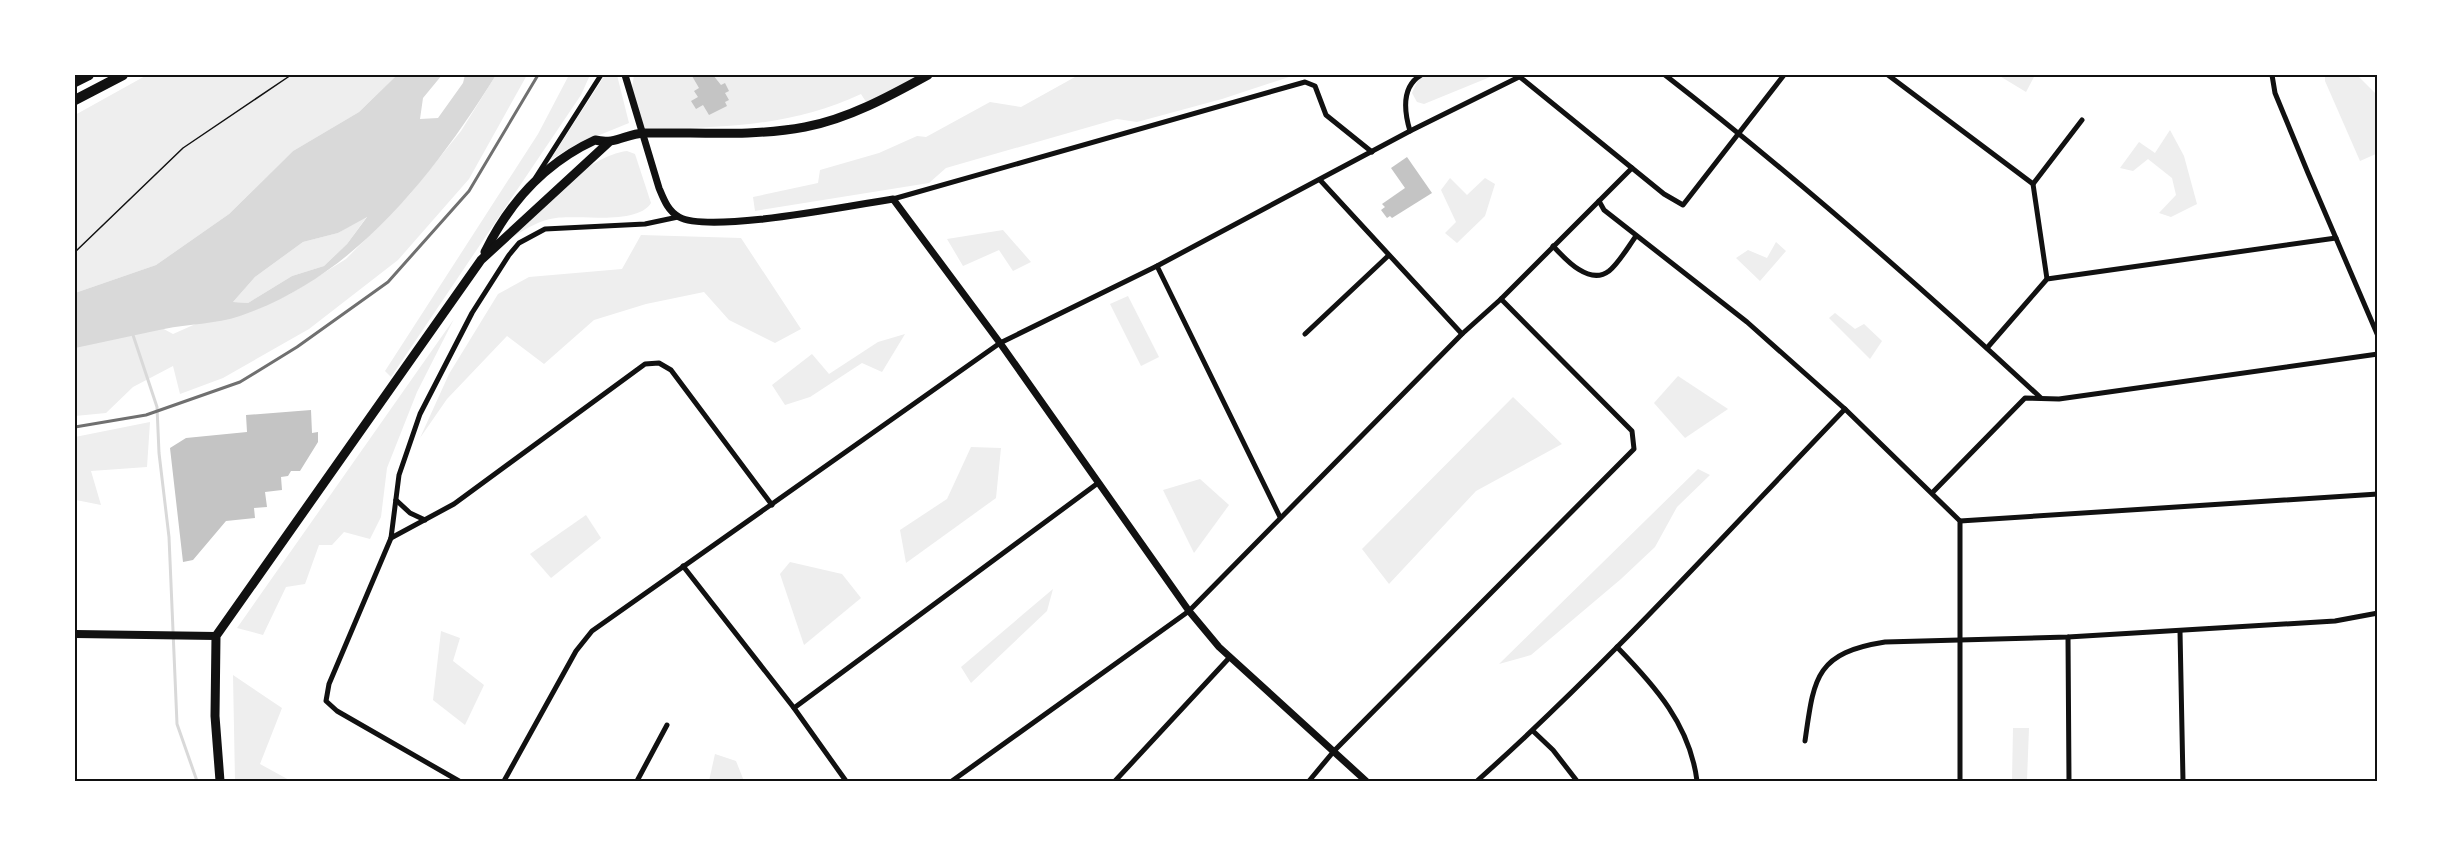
<svg xmlns="http://www.w3.org/2000/svg" width="2453" height="856" font-family="'PT Sans',sans-serif">
  <style>
    .green { fill: #eee }
    .water { fill: #d9d9d9; fill-rule: evenodd }
    .lines { fill: none; stroke-linecap: round; stroke-linejoin: round }
    .stream { stroke: #d9d9d9; stroke-width: 3 }
    .building { fill: #c4c4c4 }
    .path { stroke: #111; stroke-width: 1.5 }
    .minor { stroke: #111; stroke-width: 5 }
    .tertiary { stroke: #111; stroke-width: 7 }
    .secondary { stroke: #111; stroke-width: 8 }
    .primary { stroke: #111; stroke-width: 9 }
    .motorway { stroke: #111; stroke-width: 10 }
    .rail { stroke: #707070; stroke-width: 3 }
    .neatline { fill: none; stroke: #111; stroke-width: 2 }
  </style>
  <rect width="100%" height="100%" fill="#fff"/>
  <g class="green">
    <polygon points="147,75 397,75 359,112 293,151 229,214 156,265 75,293 75,115"/>
    <polygon points="496,75 527,75 469,179 398,260 309,329 223,378 180,394 173,366 133,387 106,413 75,416 75,337 149,321 173,334 216,315 239,316 290,294 346,259 410,194 461,131"/>
    <polygon points="569,75 590,75 581,95 391,377 385,371 538,134"/>
    <polygon points="605,75 617,75 629,123 575,145 550,160"/>
    <path d="M 634,75 L 928,75 L 868,105 L 861,94 C 794,126 717,129 643,128 L 632,88 Z"/>
    <polygon points="1119,75 1295,75 1222,99 1137,122 1117,119 946,168 929,183 755,211 753,197 818,183 820,170 879,153 917,136 926,137 990,102 1021,107 1075,77"/>
    <polygon points="1426,75 1495,75 1424,104 1417,102 1412,93 1418,80"/>
    <polygon points="1998,75 2035,75 2026,92"/>
    <polygon points="2325,75 2357,75 2377,95 2378,153 2360,161 2325,81"/>
    <polygon points="2170,130 2184,156 2197,204 2171,217 2159,213 2176,195 2172,178 2148,159 2133,171 2120,168 2139,142 2155,153"/>
    <path d="M 627,151 L 635,154 L 651,203 C 638,225 579,215 556,218 C 540,220 527,228 513,237 C 539,208 587,156 627,151 Z"/>
    <polygon points="1450,178 1467,195 1485,178 1495,184 1485,216 1457,243 1445,233 1456,222 1441,190"/>
    <polygon points="368,215 347,244 324,266 292,276 248,303 233,302 255,277 303,242 338,233"/>
    <polygon points="1003,230 1031,262 1013,271 999,250 963,266 947,239"/>
    <polygon points="641,235 741,238 801,329 775,343 729,320 704,292 646,304 594,320 544,364 507,336 447,399 420,438 449,374 498,294 529,277 622,269"/>
    <polygon points="1776,242 1786,251 1760,281 1736,258 1748,250 1767,258"/>
    <polygon points="1128,296 1159,357 1141,366 1110,304"/>
    <polygon points="1835,313 1855,329 1864,324 1882,341 1870,359 1829,318"/>
    <polygon points="454,319 417,392 387,468 381,517 370,539 344,532 332,545 319,545 305,584 286,587 263,635 237,628"/>
    <polygon points="905,334 882,372 862,363 810,397 785,405 772,385 812,354 829,374 878,342"/>
    <polygon points="1678,376 1728,409 1685,438 1654,403"/>
    <polygon points="1513,397 1562,444 1476,491 1389,584 1362,549"/>
    <polygon points="150,422 147,467 91,471 101,505 76,500 75,437"/>
    <polygon points="971,447 1001,448 996,498 906,563 900,530 947,499"/>
    <polygon points="1698,469 1710,475 1677,507 1655,547 1621,579 1531,655 1499,664"/>
    <polygon points="1200,479 1229,505 1194,553 1163,490"/>
    <polygon points="586,515 601,538 551,578 530,554"/>
    <polygon points="790,562 842,574 861,598 804,645 780,574"/>
    <polygon points="1053,589 1047,611 971,683 961,667"/>
    <polygon points="441,631 460,638 453,661 484,685 465,725 433,700"/>
    <polygon points="233,675 282,708 260,764 291,781 235,781"/>
    <polygon points="2013,728 2029,728 2027,780 2012,780"/>
    <polygon points="715,754 736,761 744,781 709,781"/>
  </g>
  <path class="water" d="M 397,75 L 442,75 L 423,98 L 420,119 L 438,118 L 463,83 L 465,75 L 496,75 C 434,174 355,277 240,316 C 216,324 188,324 164,329 C 134,335 105,342 75,348 L 75,293 L 156,265 L 229,214 L 293,151 L 359,112 ZM 367,217 L 347,244 L 324,266 L 292,276 L 248,303 L 233,302 L 255,277 L 303,242 L 338,233 Z"/>
  <g class="lines">
    <polyline class="stream" points="132,332 157,407 159,453 169,537 177,724 197,781"/>
  </g>
  <g class="building">
    <polygon points="694,75 713,75 721,85 725,83 729,91 725,93 729,100 725,102 727,106 709,115 703,105 696,109 691,101 698,97 694,91 699,88 692,76"/>
    <polygon points="1407,157 1432,193 1392,218 1390,216 1387,218 1381,210 1385,207 1382,204 1405,188 1391,168"/>
    <polygon points="311,410 312,433 318,432 318,442 300,471 291,471 288,476 281,477 282,490 265,492 267,507 254,508 255,518 226,521 193,560 183,562 170,448 186,438 247,432 246,415"/>
  </g>
  <g class="lines">
    <polyline class="path" points="75,252 183,148 291,75"/>
    <g class="minor">
      <path d="M 1665,75 C 1795,176 1920,286 2041,398"/>
      <polyline points="1888,75 2033,184 2047,279"/>
      <polyline points="2272,75 2275,93 2308,173 2378,336"/>
      <polyline points="1520,77 1664,194 1683,205 1784,75"/>
      <polyline points="1410,131 1521,76"/>
      <polyline points="536,177 601,75"/>
      <polyline points="1320,180 1462,334"/>
      <polyline points="2033,184 2082,120"/>
      <polyline points="893,199 1305,82 1315,86 1326,115 1372,152"/>
      <polyline points="1599,201 1604,210 1747,322 1845,409 1960,521 1960,781"/>
      <path d="M 1553,246 C 1565,259 1589,286 1609,271 C 1619,263 1628,247 1636,236"/>
      <polyline points="1157,266 1280,517"/>
      <polyline points="1305,334 1388,256"/>
      <polyline points="1987,348 2047,279 2336,238"/>
      <polyline points="1933,492 2025,398 2059,399 2378,354"/>
      <polyline points="396,500 410,513 425,520"/>
      <polyline points="1960,521 2378,494"/>
      <polyline points="391,538 454,504 645,364 659,363 671,370 772,505"/>
      <polyline points="683,566 794,708 846,781"/>
      <polyline points="2180,631 2183,781"/>
      <polyline points="2068,637 2069,781"/>
      <path d="M 1617,647 C 1655,686 1690,725 1697,781"/>
      <polyline points="794,708 1098,483"/>
      <polyline points="1533,731 1553,750 1577,781"/>
      <path d="M 1805,741 C 1814,678 1815,653 1885,642 L 2068,637 L 2335,621 L 2378,613"/>
      <polyline points="459,781 337,711 326,701 329,684 391,538 399,475 420,414 472,313 509,255 519,243 545,229 645,224 678,217"/>
      <path d="M 504,781 L 576,651 L 592,631 L 1000,343 L 1157,266 L 1410,131 C 1404,111 1401,87 1421,75"/>
      <polyline points="637,781 667,725"/>
      <polyline points="952,781 1189,611 1462,334 1501,299 1632,168"/>
      <polyline points="1115,781 1230,657"/>
      <polyline points="1309,781 1334,751 1634,449 1632,431 1501,299"/>
      <path d="M 1477,781 C 1607,665 1724,535 1845,409"/>
    </g>
    <path class="tertiary" d="M 625,75 L 659,188 C 664,200 668,211 679,217 C 710,234 853,205 893,199 L 1000,343 L 1189,611 L 1219,647 L 1366,781"/>
    <polyline class="secondary" points="75,634 216,636"/>
    <g class="primary">
      <path d="M 485,252 C 509,203 545,163 595,140 C 616,145 625,134 644,133 C 698,132 752,137 805,127 C 848,119 890,96 928,75"/>
      <polyline points="220,781 215,716 216,636 481,260 608,143"/>
    </g>
    <g class="motorway">
      <polyline points="75,82 89,75"/>
      <polyline points="75,100 123,75"/>
    </g>
    <polyline class="rail" points="75,427 146,415 240,382 297,347 388,282 469,191 538,75"/>
  </g>
  <rect width="2453" height="856" fill="none" stroke="#ffffff" stroke-width="153"/>
  <rect x="76" y="76" width="2300" height="704" class="neatline"/>
</svg>
